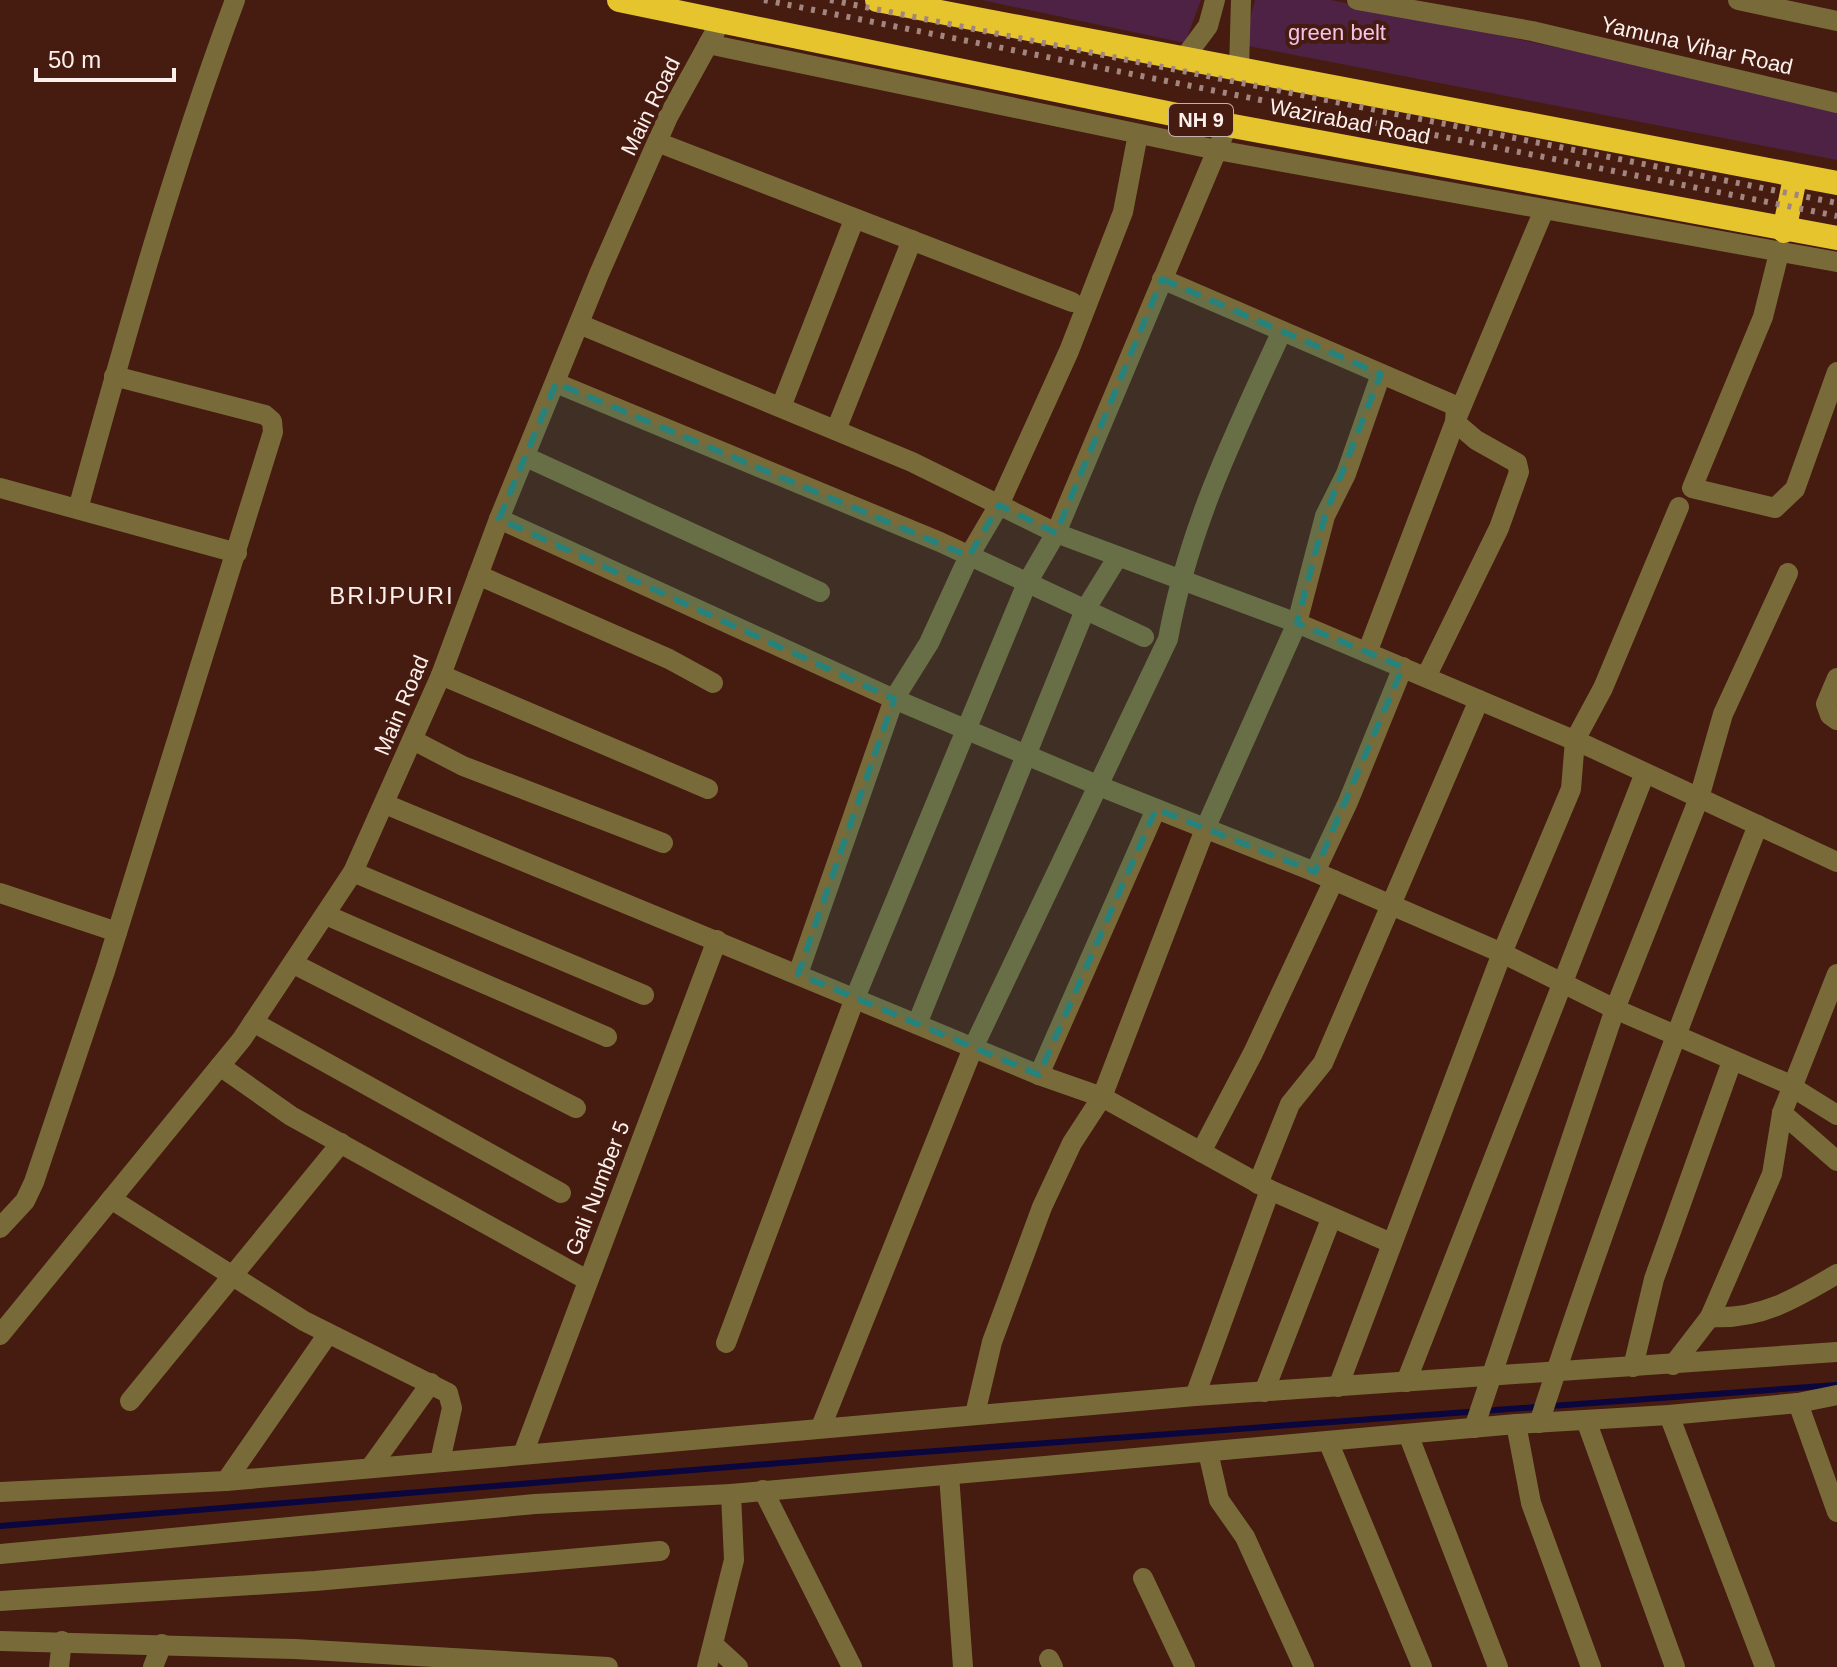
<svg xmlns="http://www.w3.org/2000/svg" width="1837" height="1667" font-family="Helvetica,sans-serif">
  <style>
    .green { fill: #4e2245 }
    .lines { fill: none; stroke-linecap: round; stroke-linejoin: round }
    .stream { stroke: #0b063d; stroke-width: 6 }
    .minor { stroke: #786b39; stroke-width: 20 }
    .highway { stroke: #e6c42d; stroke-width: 24 }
    .rail { stroke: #a1857e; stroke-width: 6; stroke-dasharray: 4 8; stroke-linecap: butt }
    .marked { fill: #27827b; fill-opacity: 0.2; stroke: #27827b; stroke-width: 6; stroke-dasharray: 16 10; stroke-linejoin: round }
    .labels { text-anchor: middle; stroke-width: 8; stroke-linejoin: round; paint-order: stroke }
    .shield { fill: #461b10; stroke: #c5b0ab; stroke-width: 2 }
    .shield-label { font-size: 20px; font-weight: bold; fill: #fcf0ed }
    .park-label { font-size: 22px; fill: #f6c2e9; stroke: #461b10 }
    .street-label { font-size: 22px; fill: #fcf0ed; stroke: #461b10 }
    .neighbourhood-label { font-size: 24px; letter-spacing: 2px; fill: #fcf0ed; stroke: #461b10 }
  </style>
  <rect width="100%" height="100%" fill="#461b10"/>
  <g class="green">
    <polygon points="982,0 1201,0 1185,43"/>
    <polygon points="1255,0 1331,0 1837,106 1837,160 1243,45"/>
  </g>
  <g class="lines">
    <polyline class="stream" points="0,1526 854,1457 1837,1385"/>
    <g class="minor">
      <polyline points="1357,0 1532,31 1837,103"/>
      <polyline points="1738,0 1837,21"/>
      <polyline points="708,44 1217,150 1837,262"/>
      <polyline points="1182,61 1208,26 1215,0"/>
      <polyline points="1239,69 1241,0"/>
      <polyline points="657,142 1072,302"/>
      <polyline points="1779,253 1763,317 1692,488 1775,508 1795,489 1837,372"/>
      <polyline points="1162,279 1456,406 1455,422 1476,440 1517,463 1519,472 1499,528 1426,677"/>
      <polyline points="579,324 912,462 1056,533 1297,623 1590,747 1837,862"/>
      <polyline points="556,383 940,542 1144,637"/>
      <polyline points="781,407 854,220"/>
      <polyline points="836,430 912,240"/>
      <polyline points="526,457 820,592"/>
      <polyline points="0,488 237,553"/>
      <path d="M 78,509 C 125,338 173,166 235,0"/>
      <polyline points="499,519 894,699 1109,790 1315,872 1502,953 1615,1009 1784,1082 1837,1115"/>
      <polyline points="478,575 669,659 713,683"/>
      <polyline points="1367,653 1455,422 1544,210"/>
      <polyline points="441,675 708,789"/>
      <polyline points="1837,678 1826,704 1830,715 1837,720"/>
      <polyline points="413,740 463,766 663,843"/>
      <polyline points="385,804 1039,1075 1102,1097 1270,1190 1391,1243"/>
      <polyline points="353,872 644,995"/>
      <polyline points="1315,872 1348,802 1403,667"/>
      <polyline points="0,893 117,932"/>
      <polyline points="326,915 607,1037"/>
      <polyline points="294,964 576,1108"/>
      <polyline points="798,974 894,699 929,643 969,556 999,505 1069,351 1123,212 1138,134"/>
      <polyline points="253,1022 561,1193"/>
      <polyline points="917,1024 1085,610 1117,558"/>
      <polyline points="220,1066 291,1116 587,1280"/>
      <polyline points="1039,1075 1156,809"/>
      <polyline points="1782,1113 1837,1161"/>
      <polyline points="1201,1152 1253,1053 1334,880"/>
      <polyline points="1258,1184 1290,1104 1323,1063 1479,700"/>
      <polyline points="111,1199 304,1321 448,1393 452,1408 440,1461"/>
      <polyline points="0,1228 25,1201 34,1182 105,971 273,432 272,421 265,415 114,376"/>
      <path d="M 1710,1317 C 1760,1320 1795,1299 1837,1274"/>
      <polyline points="0,1335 242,1039 353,872 441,675 499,519 599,274 668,117 721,21"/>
      <polyline points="726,1343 855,998 1027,583 1056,533 1228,124"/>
      <polyline points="1673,1365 1710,1317 1772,1174 1782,1113 1837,974"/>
      <polyline points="1633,1367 1654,1279 1732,1061"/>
      <polyline points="1406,1382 1645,773"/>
      <polyline points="1338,1387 1502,953 1571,789 1575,740 1603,688 1679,507"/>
      <polyline points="1264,1392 1331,1219"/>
      <polyline points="1195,1396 1270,1190"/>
      <polyline points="130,1401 341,1143"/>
      <polyline points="1798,1403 1837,1512"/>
      <polyline points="975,1414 992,1342 1042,1207 1072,1143 1102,1097 1205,829 1297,623 1325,516 1346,474 1381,374"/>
      <polyline points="1669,1415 1765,1667"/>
      <polyline points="1586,1420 1675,1667"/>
      <path d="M 1539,1423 C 1605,1221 1679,1023 1758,825"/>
      <polyline points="1516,1424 1531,1503 1591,1667"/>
      <path d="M 821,1427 L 973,1048 L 1168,639 C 1188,529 1235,432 1282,331"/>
      <polyline points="1474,1428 1615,1009 1699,798 1723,714 1788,573"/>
      <polyline points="1408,1434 1498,1667"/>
      <polyline points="1328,1441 1422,1667"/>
      <polyline points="1208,1452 1219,1500 1245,1537 1304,1667"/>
      <polyline points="523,1454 717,940"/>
      <polyline points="370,1468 431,1383"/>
      <polyline points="949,1475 963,1667"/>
      <polyline points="226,1481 328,1334"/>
      <polyline points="763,1490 852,1667"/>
      <polyline points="0,1492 226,1481 1195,1396 1837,1352"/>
      <polyline points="0,1554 535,1504 731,1494 1516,1424 1669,1415 1798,1403 1837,1395"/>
      <polyline points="1143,1578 1185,1667"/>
      <polyline points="0,1601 315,1581 660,1551"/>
      <polyline points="0,1641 295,1649 608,1667"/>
      <polyline points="714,1645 738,1667"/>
      <polyline points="1049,1659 1053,1667"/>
      <polyline points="59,1667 62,1641"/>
      <polyline points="153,1667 162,1644"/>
      <polyline points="707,1667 734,1560 731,1494"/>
    </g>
    <g class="highway">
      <polyline points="619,0 1206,121 1837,238"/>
      <polyline points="877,0 1837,183"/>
      <polyline points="1784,231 1795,178"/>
    </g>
    <g class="rail">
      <polyline points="764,0 1837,216"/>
      <polyline points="830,0 1837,203"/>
    </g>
  </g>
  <path class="marked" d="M 1162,279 L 1381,374 L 1325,516 L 1297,623 L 1403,667 L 1315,872 L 1156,809 L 1039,1075 L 798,974 L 894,699 L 499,519 L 556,383 L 969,556 L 999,505 L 1056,533 Z"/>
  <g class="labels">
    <rect class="shield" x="1169" y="104" width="64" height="32" rx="6"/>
    <g class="shield-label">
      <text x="1201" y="127">NH 9</text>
    </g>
    <g class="park-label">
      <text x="1337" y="40">green belt</text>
    </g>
    <g class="street-label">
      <text transform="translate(1697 45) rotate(13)" y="8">Yamuna Vihar Road</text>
      <text transform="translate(650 106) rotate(-64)" y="8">Main Road</text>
      <text transform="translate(1350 121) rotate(11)" y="8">Wazirabad Road</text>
      <text transform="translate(401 705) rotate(-67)" y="8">Main Road</text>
      <text transform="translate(597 1188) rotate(-69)" y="8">Gali Number 5</text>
    </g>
    <g class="neighbourhood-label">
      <text x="392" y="604">BRIJPURI</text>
    </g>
  </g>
  <path d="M36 68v12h138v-12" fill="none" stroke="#fcf0ed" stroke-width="4"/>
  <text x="48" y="68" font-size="24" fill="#fcf0ed" stroke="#461b10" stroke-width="6" paint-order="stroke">50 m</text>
</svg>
